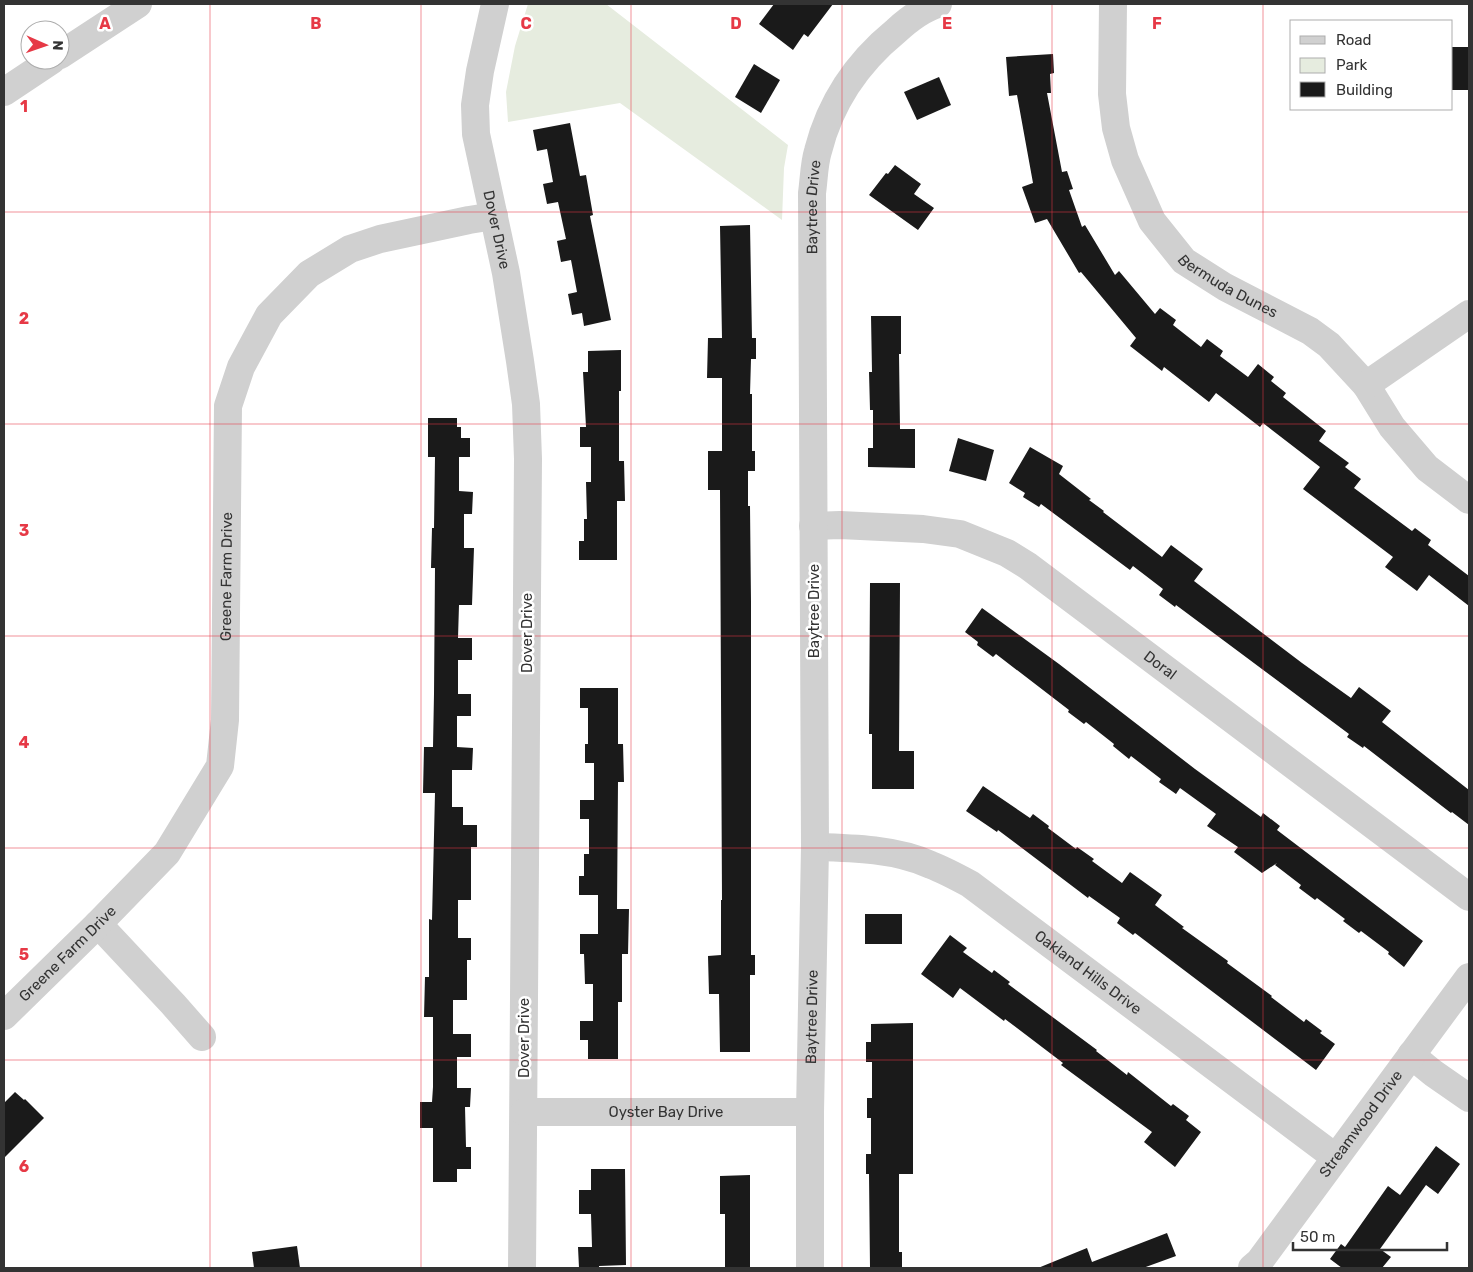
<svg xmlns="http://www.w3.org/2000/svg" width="1473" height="1272" font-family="Rubik,sans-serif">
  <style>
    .green { fill: #e6ecdf }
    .building { fill: #1a1a1a }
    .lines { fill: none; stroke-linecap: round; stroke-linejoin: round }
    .minor { stroke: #d0d0d0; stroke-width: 28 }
    .grid { fill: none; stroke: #e63946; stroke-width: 1; stroke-opacity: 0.55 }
    .labels { text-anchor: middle; stroke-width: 5; stroke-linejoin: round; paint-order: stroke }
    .street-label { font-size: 15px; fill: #333; stroke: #fff }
    .grid-label { font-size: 16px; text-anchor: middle; font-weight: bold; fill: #e63946; stroke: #fff; stroke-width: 5; stroke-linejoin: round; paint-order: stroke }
  </style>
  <rect width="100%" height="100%" fill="#fff"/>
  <polygon class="green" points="528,4 606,4 788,145 784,168 782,220 620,103 508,122 506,92 515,46"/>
  <g class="building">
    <polygon points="774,4 833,4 808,37 804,34 793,50 759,24"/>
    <rect x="1452" y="47" width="17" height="43"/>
    <polygon points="1053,54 1054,73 1050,74 1051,93 1047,93 1062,172 1067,171 1073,189 1069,190 1082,227 1085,225 1115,275 1119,271 1155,314 1160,308 1176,320 1173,325 1201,347 1207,339 1223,351 1220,356 1248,377 1258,364 1274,377 1271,381 1286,393 1283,397 1326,431 1319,441 1349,463 1345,467 1361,479 1354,488 1412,531 1415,528 1431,540 1428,545 1469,576 1469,606 1429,575 1417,591 1385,567 1393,557 1303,489 1320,467 1263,423 1260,427 1216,393 1209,402 1164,367 1162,371 1130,346 1136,338 1081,272 1079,273 1047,219 1035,223 1022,187 1033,183 1017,95 1009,96 1006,57"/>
    <polygon points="754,64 780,80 761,113 735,97"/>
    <polygon points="939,77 951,105 917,120 904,92"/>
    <polygon points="570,123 580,176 586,175 593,215 590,216 611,320 584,326 582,313 572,315 568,294 577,292 571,260 561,262 557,241 566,239 558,202 547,204 543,184 553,182 547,149 537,151 533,130"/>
    <polygon points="895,165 921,184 914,194 934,208 918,230 869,195 886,173 888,174"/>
    <polygon points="750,225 752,338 756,338 756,359 751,359 750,394 752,394 752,451 755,451 755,471 748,471 748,506 750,506 751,601 751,955 755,955 755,975 750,975 750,1052 720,1052 719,994 709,994 708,956 721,955 721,900 722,900 720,490 708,490 708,451 722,451 722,378 707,378 708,338 722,338 720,226"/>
    <polygon points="871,316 901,316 901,354 899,354 900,429 915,429 915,468 868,467 868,448 873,448 873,410 870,410 869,372 872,372"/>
    <polygon points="621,350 621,391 619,391 619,461 624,461 625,501 617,501 617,560 579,560 579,541 584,541 584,519 587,519 586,482 591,482 591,447 580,447 580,427 586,427 583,372 588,372 588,351"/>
    <polygon points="428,418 457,418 457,427 461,427 461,438 470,438 470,457 459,457 459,491 473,492 472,514 464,514 464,548 474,548 472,605 459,605 458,638 472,638 472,660 458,660 458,694 471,694 471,716 457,716 457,747 473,748 472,770 452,770 452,807 463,807 463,825 477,825 477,847 471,847 471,900 458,900 458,938 471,938 471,960 467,960 467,1000 453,1000 453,1034 471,1034 471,1057 457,1057 457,1088 471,1088 470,1107 465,1107 466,1147 471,1147 471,1169 457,1169 457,1182 433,1182 433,1128 420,1128 420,1102 432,1102 433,1087 433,1017 424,1017 425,977 429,977 429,919 432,920 435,793 423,793 424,747 433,747 434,694 435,568 431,568 432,528 434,528 435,457 428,457"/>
    <polygon points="958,438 994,450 986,481 949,471"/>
    <polygon points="1030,447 1063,466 1059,474 1091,499 1089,500 1104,511 1103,512 1162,557 1171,545 1203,569 1194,581 1302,663 1351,698 1359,687 1391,711 1382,722 1469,790 1469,825 1452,812 1451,813 1364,746 1363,748 1347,737 1349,734 1176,605 1175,607 1159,595 1163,589 1133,566 1130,570 1041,504 1039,507 1023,497 1025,493 1009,483"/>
    <polygon points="870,583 900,583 899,751 914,751 914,789 872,789 872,734 869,734"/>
    <polygon points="982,608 1059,664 1195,769 1261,817 1263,813 1280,826 1277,830 1423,941 1404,967 1388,954 1389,952 1361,931 1359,933 1343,921 1345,919 1317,898 1315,900 1299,888 1301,885 1275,865 1277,863 1262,873 1234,852 1238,847 1207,826 1216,814 1180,788 1176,794 1159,782 1161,779 1131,756 1129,759 1113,746 1114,744 1086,722 1084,724 1068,712 1069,710 996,654 993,657 977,645 978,642 965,632"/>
    <polygon points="580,688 618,688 618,744 623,744 624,782 618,782 617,909 629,909 628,954 622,954 622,1002 618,1002 618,1059 588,1059 588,1040 580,1040 580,1021 593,1021 593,984 585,984 584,954 580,954 580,934 598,934 598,895 579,895 579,876 584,876 584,854 589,854 589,819 580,819 580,800 594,800 594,763 585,763 585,744 588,744 588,708 580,708"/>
    <polygon points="983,786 1030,818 1033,814 1049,826 1048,828 1076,849 1077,847 1094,859 1092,861 1122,883 1130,872 1162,895 1155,905 1184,927 1182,928 1228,961 1227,963 1272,996 1271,997 1304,1022 1306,1019 1322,1031 1320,1033 1335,1044 1316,1070 1135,933 1133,935 1117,923 1120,918 1089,896 1088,898 998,830 997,832 966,811"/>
    <rect x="865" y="914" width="37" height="30"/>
    <polygon points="950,935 967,948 963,952 992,973 994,970 1010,982 1008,984 1097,1050 1096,1051 1127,1075 1128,1072 1171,1106 1173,1104 1189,1116 1186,1120 1201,1132 1175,1167 1144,1142 1152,1132 1061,1065 1063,1063 1005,1019 1004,1021 960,988 953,998 921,974"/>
    <polygon points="913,1023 913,1174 899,1174 899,1252 902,1252 902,1268 870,1268 869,1174 866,1174 866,1154 871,1154 871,1118 867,1118 867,1098 872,1098 872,1062 866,1062 866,1042 871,1042 871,1024"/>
    <polygon points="15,1092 24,1100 25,1099 44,1118 4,1158 4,1103"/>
    <polygon points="1436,1146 1460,1164 1438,1194 1426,1185 1380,1249 1391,1257 1382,1268 1342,1268 1330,1259 1341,1244 1345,1247 1388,1186 1400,1195"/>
    <polygon points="591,1169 625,1169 626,1265 599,1266 599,1268 579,1268 578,1247 592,1247 591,1214 579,1214 579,1190 591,1190"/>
    <polygon points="750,1175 750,1268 725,1268 725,1214 720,1214 720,1176"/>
    <polygon points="1167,1233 1176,1256 1143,1268 1038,1268 1087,1248 1092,1262"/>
    <polygon points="297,1246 300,1268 254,1268 252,1252"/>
  </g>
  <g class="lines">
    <g class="minor">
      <path id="s1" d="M 495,4 L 480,71 L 475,105 L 476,134 L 506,273 L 520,361 L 526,404 L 528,459 L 522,1268"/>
      <path id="s2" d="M 1113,4 L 1112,94 L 1116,128 L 1125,160 L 1152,221 L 1184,261 L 1225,287 L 1310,331 L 1329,345 L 1366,385 L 1392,427 L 1427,468 L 1469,500"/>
      <polyline points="60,55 138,4"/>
      <polyline points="4,92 52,60"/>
      <polyline points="1366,385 1469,314"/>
      <path id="s3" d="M 813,526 L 840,525 L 923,529 L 960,534 L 1007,553 L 1028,566 L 1469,897"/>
      <path id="s4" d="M 815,847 C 853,848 896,849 931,865 C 944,870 957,877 970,884 L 1335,1157"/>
      <polyline points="98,924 173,1004 202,1037"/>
      <path id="s5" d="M 4,1016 L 98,924 L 167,853 L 220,766 L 225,720 L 228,406 L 241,367 L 269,315 L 309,274 L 350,249 L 380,239 L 469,220 L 494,216"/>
      <polyline points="1411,1055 1433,1073 1469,1098"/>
      <path id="s6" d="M 524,1112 L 810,1112"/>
      <path id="s7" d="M 810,1268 L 810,1112 L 815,847 L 812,193 C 814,179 814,164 818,151 C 830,103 858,62 896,31 C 908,20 922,9 938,4"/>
      <path id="s8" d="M 1252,1268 L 1259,1262 L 1469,977"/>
    </g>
  </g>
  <path class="grid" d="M 210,4 L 210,1268M 421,4 L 421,1268M 631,4 L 631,1268M 842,4 L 842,1268M 1052,4 L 1052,1268M 1263,4 L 1263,1268M 4,212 L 1469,212M 4,424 L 1469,424M 4,636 L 1469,636M 4,848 L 1469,848M 4,1060 L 1469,1060"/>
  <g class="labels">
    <g class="street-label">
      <text dy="5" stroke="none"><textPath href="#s7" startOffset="1061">Baytree Drive</textPath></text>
      <text dy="5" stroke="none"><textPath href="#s1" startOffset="230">Dover Drive</textPath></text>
      <text dy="5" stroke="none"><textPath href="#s2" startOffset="326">Bermuda Dunes</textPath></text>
      <text dy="5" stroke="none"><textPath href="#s5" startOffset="522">Greene Farm Drive</textPath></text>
      <text transform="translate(814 611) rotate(-90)" y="5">Baytree Drive</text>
      <text transform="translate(527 633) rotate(-90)" y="5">Dover Drive</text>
      <text dy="5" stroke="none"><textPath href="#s3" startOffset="388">Doral</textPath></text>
      <text dy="5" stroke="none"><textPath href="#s5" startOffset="89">Greene Farm Drive</textPath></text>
      <text dy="5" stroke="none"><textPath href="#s4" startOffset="309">Oakland Hills Drive</textPath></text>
      <text dy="5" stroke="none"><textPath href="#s7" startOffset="251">Baytree Drive</textPath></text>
      <text transform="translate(524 1038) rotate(-90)" y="5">Dover Drive</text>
      <text dy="5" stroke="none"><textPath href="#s6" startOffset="142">Oyster Bay Drive</textPath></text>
      <text dy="5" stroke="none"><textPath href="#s8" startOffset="181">Streamwood Drive</textPath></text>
    </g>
  </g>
  <g class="grid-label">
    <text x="105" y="29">A</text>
    <text x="316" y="29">B</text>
    <text x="526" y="29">C</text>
    <text x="736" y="29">D</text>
    <text x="947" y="29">E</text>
    <text x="1157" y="29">F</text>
    <text x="24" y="112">1</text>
    <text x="24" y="324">2</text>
    <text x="24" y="536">3</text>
    <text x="24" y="748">4</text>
    <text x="24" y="960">5</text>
    <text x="24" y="1172">6</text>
  </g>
  <rect width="1473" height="1272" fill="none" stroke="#333333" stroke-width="10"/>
  <rect x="1290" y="20" width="162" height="90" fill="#ffffff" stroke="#adadad"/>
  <rect x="1300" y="36" width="25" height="8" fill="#d0d0d0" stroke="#adadad"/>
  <text x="1336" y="45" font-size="15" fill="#333333">Road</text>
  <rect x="1300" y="58" width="25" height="15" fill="#e6ecdf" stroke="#adadad"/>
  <text x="1336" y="70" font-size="15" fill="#333333">Park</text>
  <rect x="1300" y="82" width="25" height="15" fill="#1a1a1a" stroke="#adadad"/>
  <text x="1336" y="95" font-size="15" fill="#333333">Building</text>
  <g transform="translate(45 45) rotate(92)"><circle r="24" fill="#ffffff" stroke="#adadad"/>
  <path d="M0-4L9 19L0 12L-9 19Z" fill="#e63946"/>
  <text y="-8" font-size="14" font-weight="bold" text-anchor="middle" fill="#333333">N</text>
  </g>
  <path d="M1293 1242v8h154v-8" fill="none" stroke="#333333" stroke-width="2.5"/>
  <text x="1300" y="1242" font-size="15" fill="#333333" stroke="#ffffff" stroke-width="4" paint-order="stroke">50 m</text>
</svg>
